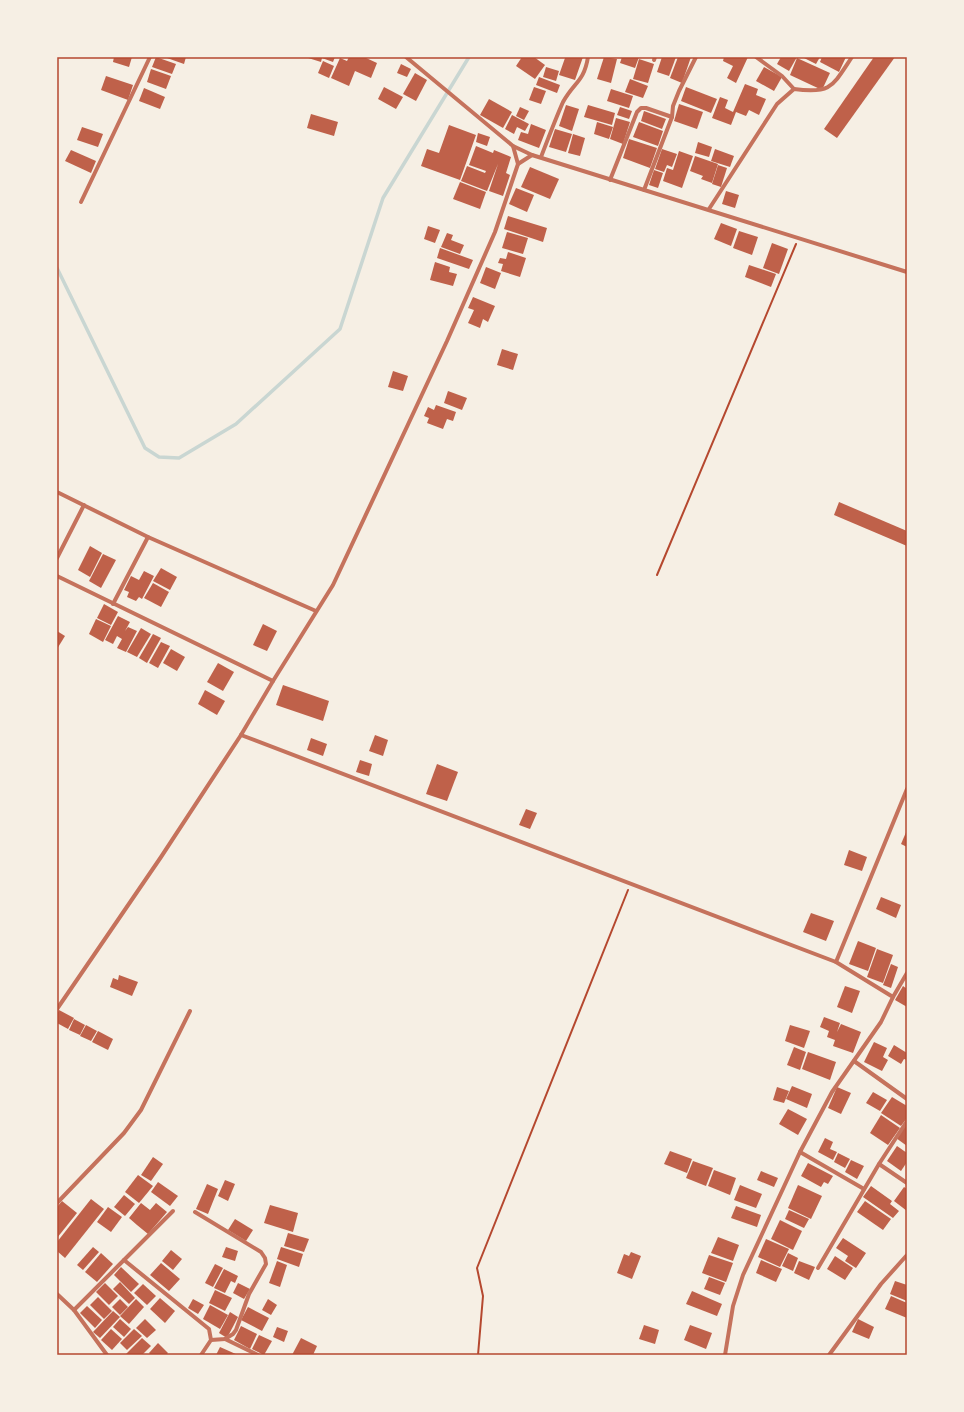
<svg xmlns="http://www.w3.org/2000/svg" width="964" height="1412" font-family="'Noto Sans',sans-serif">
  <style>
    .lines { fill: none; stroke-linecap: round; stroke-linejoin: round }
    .stream { stroke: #c9d6d2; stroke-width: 3.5 }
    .building { fill: #bf614a }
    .path { stroke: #b5482f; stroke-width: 2 }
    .minor { stroke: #c5725c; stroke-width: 4 }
    .neatline { fill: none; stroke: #b5482f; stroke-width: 1.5 }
  </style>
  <rect width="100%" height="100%" fill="#f6efe4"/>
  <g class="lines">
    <polyline class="stream" points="57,268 145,448 159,457 179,458 236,424 340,329 383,198 469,57"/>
  </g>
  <g class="building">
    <polygon points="114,57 132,57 129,67 113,62"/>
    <polygon points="156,57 176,64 172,74 152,67"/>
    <polygon points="168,57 186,57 184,64 167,58"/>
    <polygon points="305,57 335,57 333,62 322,58 321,62"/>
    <polygon points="349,57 364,57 377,63 371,78 355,71 349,86 331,78 340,58 347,61"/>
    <polygon points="522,57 534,57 545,65 535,79 516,66"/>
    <polygon points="562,57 583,57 575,80 559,75 565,58"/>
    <polygon points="604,57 617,59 611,83 597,79"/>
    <polygon points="622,57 639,57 635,68 620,63"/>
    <polygon points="662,57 676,57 669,76 657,72"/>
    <polygon points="678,57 691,57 682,83 670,78"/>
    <polygon points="724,57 748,57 736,83 727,78 733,66 723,61"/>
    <polygon points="781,57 797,57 789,71 777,64"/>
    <polygon points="802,57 820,57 816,64"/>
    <polygon points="822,57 846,57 839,72 820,62"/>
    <polygon points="874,57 895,57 837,138 824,129"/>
    <polygon points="797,58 830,73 822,90 790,75"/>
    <polygon points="639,59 654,64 648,83 633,79"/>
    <polygon points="323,61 334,66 329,78 318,73"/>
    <polygon points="401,64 411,69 407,77 397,73"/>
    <polygon points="546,67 559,71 556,81 543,77"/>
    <polygon points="764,67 782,77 774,91 756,81"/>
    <polygon points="151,69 171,76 166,89 147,82"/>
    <polygon points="415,73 427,80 416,101 403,94"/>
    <polygon points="106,76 133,85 128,100 101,90"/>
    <polygon points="539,77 560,85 557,93 536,85"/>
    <polygon points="630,79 648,86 643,98 625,92"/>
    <polygon points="745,84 758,89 756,95 766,99 759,115 749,110 746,116 736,112 731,125 712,118 720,97 728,100 725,108 733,112"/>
    <polygon points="384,87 403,97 396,109 378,99"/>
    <polygon points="534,87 546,91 541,104 529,100"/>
    <polygon points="686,87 717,99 711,113 681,101"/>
    <polygon points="144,88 165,97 160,109 139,101"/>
    <polygon points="611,89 633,96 629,108 607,101"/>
    <polygon points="489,99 512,112 503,128 480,115"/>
    <polygon points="679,104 703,112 697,129 674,121"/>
    <polygon points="566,105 579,109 572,131 559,126"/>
    <polygon points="588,105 615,113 612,125 584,117"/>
    <polygon points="520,107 529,111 524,120 516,116"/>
    <polygon points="620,107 632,111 629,119 617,115"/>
    <polygon points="644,111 666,119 662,129 641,121"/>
    <polygon points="311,114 338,122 334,136 307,128"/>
    <polygon points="512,115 529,124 525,131 517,127 514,134 505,129"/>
    <polygon points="616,118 630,122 623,144 610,139"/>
    <polygon points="597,122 613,127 609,139 594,134"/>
    <polygon points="639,122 663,131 658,146 633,137"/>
    <polygon points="531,124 546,130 539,148 518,140 521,132 528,134"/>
    <polygon points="449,125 476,135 460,180 421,166 427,149 439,153"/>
    <polygon points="82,127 103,134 98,147 77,140"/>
    <polygon points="555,129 572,134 566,152 549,147"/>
    <polygon points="478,133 490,137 487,146 476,142"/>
    <polygon points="573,134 585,138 580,156 568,153"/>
    <polygon points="629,139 657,148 650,168 623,158"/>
    <polygon points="698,142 712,147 709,157 695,153"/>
    <polygon points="476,146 493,153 494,150 511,157 506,173 510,175 503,196 489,191 498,164 487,191 461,181 467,166 485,173 486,171 469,165"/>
    <polygon points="662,149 677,154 672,167 667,165 664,172 655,169"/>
    <polygon points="715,149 734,156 730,167 711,161"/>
    <polygon points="71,150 96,161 91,173 65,161"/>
    <polygon points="679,151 693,156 682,188 663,181 667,168 673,170"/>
    <polygon points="695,156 718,164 712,183 701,179 703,176 690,171"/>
    <polygon points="718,165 727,168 721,187 712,184"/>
    <polygon points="530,167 559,179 550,199 521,187"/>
    <polygon points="654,170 663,173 658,188 649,185"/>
    <polygon points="460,182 486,192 480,209 453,199"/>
    <polygon points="516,188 534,195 527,212 509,204"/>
    <polygon points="726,191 739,195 735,208 722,204"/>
    <polygon points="508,216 547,228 543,242 504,229"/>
    <polygon points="721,223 737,229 731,246 714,239"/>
    <polygon points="428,226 440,230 435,243 424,239"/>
    <polygon points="739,231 758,237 752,255 733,248"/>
    <polygon points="507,232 528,238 523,254 502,248"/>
    <polygon points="447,233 453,235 451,240 464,245 460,254 441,247"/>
    <polygon points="772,243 788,249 779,274 763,268"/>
    <polygon points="440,248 473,260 469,269 437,258"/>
    <polygon points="508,252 526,258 520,277 501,271 503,264 498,263 500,258 506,259"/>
    <polygon points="435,262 450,267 449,272 457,274 453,286 430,280"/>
    <polygon points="749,265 776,274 771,287 745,277"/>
    <polygon points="486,267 501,273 495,289 480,283"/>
    <polygon points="473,297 495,306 488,322 483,319 480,328 468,323 474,310 468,308"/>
    <polygon points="502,349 518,354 513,370 497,365"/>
    <polygon points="393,371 408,376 403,391 388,387"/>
    <polygon points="448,391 467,398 462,410 444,403"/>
    <polygon points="436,405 456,412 453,421 447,419 443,429 427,423 429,418 424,416 428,407 434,410"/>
    <polygon points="839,502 907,531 907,546 834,515"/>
    <polygon points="90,546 102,553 90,577 78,570"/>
    <polygon points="103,554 116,560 101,588 89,581"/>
    <polygon points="161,568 177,577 170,590 153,581"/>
    <polygon points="144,571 154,576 142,599 139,597 136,601 127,597 129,592 124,590 131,576 139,580"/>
    <polygon points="153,583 169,592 161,607 144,598"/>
    <polygon points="104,604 118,612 111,625 97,618"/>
    <polygon points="118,616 130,622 125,631 128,627 137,631 126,652 117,648 122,639 117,636 113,644 105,640"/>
    <polygon points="96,619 111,626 103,642 89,634"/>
    <polygon points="263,624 277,631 267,651 253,645"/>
    <polygon points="141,628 151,634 137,657 127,652"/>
    <polygon points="57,631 65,636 57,649"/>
    <polygon points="153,634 161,638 147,663 139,658"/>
    <polygon points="161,642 170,646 158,668 149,663"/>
    <polygon points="171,649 185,657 177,671 163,663"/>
    <polygon points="218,663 234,672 223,691 207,682"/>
    <polygon points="283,685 329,701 323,721 276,705"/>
    <polygon points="205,690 225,701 217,715 198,704"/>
    <polygon points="375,735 388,740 383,756 369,751"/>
    <polygon points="311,738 327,744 323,756 307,750"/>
    <polygon points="360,760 372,764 369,776 356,772"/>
    <polygon points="437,764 458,772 447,801 426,794"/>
    <polygon points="526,809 537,813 530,829 519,825"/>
    <polygon points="907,830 907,847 901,844"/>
    <polygon points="849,850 867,857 862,871 844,865"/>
    <polygon points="881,897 901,905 896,918 876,909"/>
    <polygon points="811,913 834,921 826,941 803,932"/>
    <polygon points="858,941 876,948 868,971 849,964"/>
    <polygon points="877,949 893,955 883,983 867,977"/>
    <polygon points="891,964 898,967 891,988 883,985"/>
    <polygon points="119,975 138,982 132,996 110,987 113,978 118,980"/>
    <polygon points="845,986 860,991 852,1013 837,1007"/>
    <polygon points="903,986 907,989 907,1007 895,1000"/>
    <polygon points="59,1010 74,1018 68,1029 57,1023 57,1014"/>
    <polygon points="824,1017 840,1023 837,1032 841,1024 861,1032 853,1053 833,1046 835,1040 827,1037 829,1031 820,1027"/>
    <polygon points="74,1019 85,1025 80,1035 69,1030"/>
    <polygon points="86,1025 97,1031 91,1041 80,1036"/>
    <polygon points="790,1025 810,1031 804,1048 785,1041"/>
    <polygon points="98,1031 113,1039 108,1050 92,1042"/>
    <polygon points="874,1042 887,1048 883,1057 888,1060 882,1071 864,1062"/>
    <polygon points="894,1045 907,1053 907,1060 904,1059 901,1064 888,1056"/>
    <polygon points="794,1047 806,1052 800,1070 787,1065"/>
    <polygon points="808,1052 836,1062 830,1080 802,1069"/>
    <polygon points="792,1086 812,1094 807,1108 786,1099"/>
    <polygon points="777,1087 789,1091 784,1103 773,1100"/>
    <polygon points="837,1087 851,1093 841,1114 828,1108"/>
    <polygon points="873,1092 887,1100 880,1111 866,1103"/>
    <polygon points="892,1097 907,1106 907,1118 901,1126 881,1113"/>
    <polygon points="788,1109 807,1119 798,1135 779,1124"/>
    <polygon points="881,1115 900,1128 888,1145 870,1133"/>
    <polygon points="907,1124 907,1146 896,1138"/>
    <polygon points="825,1138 833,1142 830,1149 837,1152 833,1160 818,1152"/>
    <polygon points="897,1146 907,1153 907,1162 901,1171 887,1161"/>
    <polygon points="670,1151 692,1159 687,1173 664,1164"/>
    <polygon points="838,1153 850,1159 845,1168 834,1162"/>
    <polygon points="153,1157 163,1164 151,1181 141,1175"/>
    <polygon points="851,1160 864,1166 857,1179 845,1172"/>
    <polygon points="693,1161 713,1168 706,1186 686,1178"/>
    <polygon points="808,1163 833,1176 828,1184 824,1182 821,1187 801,1176"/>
    <polygon points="714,1170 736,1178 730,1195 708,1186"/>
    <polygon points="761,1171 778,1178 774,1187 757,1180"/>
    <polygon points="138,1175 153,1186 139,1203 125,1192"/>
    <polygon points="225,1180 235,1184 228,1201 218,1196"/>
    <polygon points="158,1182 178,1196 170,1206 151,1192"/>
    <polygon points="207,1184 218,1189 208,1214 196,1209"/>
    <polygon points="740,1185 762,1194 756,1208 734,1200"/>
    <polygon points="798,1185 822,1196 811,1219 788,1208"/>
    <polygon points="871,1186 892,1201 890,1204 899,1211 893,1218 863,1197"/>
    <polygon points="904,1187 907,1189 907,1211 894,1201"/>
    <polygon points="124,1195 135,1204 125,1216 114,1207"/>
    <polygon points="91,1199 104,1209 65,1258 57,1251 57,1242"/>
    <polygon points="62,1201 77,1213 57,1238 57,1207"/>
    <polygon points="865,1201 891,1219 883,1230 857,1212"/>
    <polygon points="141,1203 150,1210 156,1203 167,1212 148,1234 137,1225 143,1217 137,1225 129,1218"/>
    <polygon points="270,1205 298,1213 293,1232 264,1223"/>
    <polygon points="736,1206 761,1215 757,1227 731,1218"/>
    <polygon points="108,1207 122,1217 111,1232 97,1222"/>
    <polygon points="789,1210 809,1219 804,1228 785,1219"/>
    <polygon points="235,1219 253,1230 246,1241 228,1230"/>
    <polygon points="780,1220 802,1231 793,1250 771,1239"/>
    <polygon points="288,1233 309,1239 304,1252 284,1246"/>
    <polygon points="718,1237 739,1245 733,1261 711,1253"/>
    <polygon points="843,1238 866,1253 856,1268 845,1261 848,1256 836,1248"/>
    <polygon points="766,1239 789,1249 780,1267 758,1257"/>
    <polygon points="93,1247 99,1252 83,1270 77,1265"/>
    <polygon points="226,1247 238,1251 235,1261 222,1257"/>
    <polygon points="281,1247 303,1254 299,1267 277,1259"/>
    <polygon points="171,1250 182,1259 173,1270 162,1261"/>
    <polygon points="631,1252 641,1256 632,1279 617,1273 624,1254 629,1256"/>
    <polygon points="101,1253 113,1264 97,1282 85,1272"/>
    <polygon points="788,1253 798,1258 793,1271 782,1266"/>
    <polygon points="709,1255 733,1263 726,1282 702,1273"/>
    <polygon points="835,1256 853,1268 845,1280 827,1269"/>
    <polygon points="761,1260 782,1269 776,1282 756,1273"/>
    <polygon points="277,1261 287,1265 280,1287 269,1283"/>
    <polygon points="799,1261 815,1267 809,1280 794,1273"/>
    <polygon points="161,1263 180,1279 169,1291 150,1275"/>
    <polygon points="215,1264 223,1268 213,1287 205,1283"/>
    <polygon points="121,1267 139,1284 131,1292 114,1275"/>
    <polygon points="224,1269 238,1276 235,1283 231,1281 225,1293 214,1288"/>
    <polygon points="709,1277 725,1283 720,1295 704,1289"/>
    <polygon points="895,1281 907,1285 907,1301 890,1294"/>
    <polygon points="120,1282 135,1298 129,1304 113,1289"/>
    <polygon points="105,1283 118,1296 109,1305 96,1292"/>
    <polygon points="238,1283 250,1289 244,1299 233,1293"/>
    <polygon points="143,1284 156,1296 147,1305 134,1293"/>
    <polygon points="215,1290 232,1298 225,1311 209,1303"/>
    <polygon points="692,1291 722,1304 717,1316 686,1304"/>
    <polygon points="891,1296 907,1303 907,1318 885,1309"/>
    <polygon points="98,1297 112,1311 104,1319 90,1305"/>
    <polygon points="160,1298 175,1311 165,1323 150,1309"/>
    <polygon points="120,1299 128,1307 120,1315 112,1307"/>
    <polygon points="136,1299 144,1307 129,1324 120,1316"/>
    <polygon points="193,1299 204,1305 198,1314 188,1308"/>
    <polygon points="268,1299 277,1305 271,1315 262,1310"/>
    <polygon points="210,1305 228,1315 220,1329 203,1319"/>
    <polygon points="87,1306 102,1320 95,1328 80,1313"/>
    <polygon points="248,1307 269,1318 262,1331 241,1320"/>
    <polygon points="113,1311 120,1317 100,1338 93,1332"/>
    <polygon points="230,1312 238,1317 227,1338 219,1333"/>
    <polygon points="120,1319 131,1329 124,1337 113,1327"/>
    <polygon points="145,1319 156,1330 147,1338 136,1328"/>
    <polygon points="858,1319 874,1327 869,1339 852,1332"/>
    <polygon points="644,1325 659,1330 655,1344 639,1339"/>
    <polygon points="690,1325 712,1333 706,1349 684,1340"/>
    <polygon points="241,1326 257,1334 250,1349 234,1340"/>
    <polygon points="277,1327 288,1331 284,1342 273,1337"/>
    <polygon points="111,1329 122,1339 112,1350 101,1340"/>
    <polygon points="134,1329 142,1336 127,1350 120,1343"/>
    <polygon points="259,1335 272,1341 264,1355 252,1349"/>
    <polygon points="142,1338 151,1346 142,1355 125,1355"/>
    <polygon points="301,1338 317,1346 313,1355 292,1355"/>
    <polygon points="158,1343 168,1353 166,1355 151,1355 149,1353"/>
    <polygon points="220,1347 238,1355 216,1355"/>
  </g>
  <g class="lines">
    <g class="path">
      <polyline points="657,575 796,244"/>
      <polyline points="478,1355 483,1296 477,1268 628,890"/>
    </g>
    <g class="minor">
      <polyline points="406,57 513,146 532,155 907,272"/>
      <polyline points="756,57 782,76 794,89"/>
      <polyline points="654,60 655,57"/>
      <path d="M 541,157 C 548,139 555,120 563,102 C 574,82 584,82 588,57"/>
      <polyline points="518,164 532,155"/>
      <polyline points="610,180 637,112 641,108 646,108 672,117"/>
      <polyline points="644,190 672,117 673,106 679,91 696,57"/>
      <polyline points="81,202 150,57"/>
      <path d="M 709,209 L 777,104 L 794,89 C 831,94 832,87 852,57"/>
      <polyline points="57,492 148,537"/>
      <polyline points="57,558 84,505"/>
      <polyline points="57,576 273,681"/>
      <polyline points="113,604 148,537 316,611"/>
      <polyline points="241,735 836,962"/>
      <polyline points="893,997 907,973"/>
      <polyline points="57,1009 161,857 241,735 273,681 333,585 447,341 495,232 518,164 513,146"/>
      <polyline points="854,1061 907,1099"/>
      <polyline points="800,1152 864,1189"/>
      <polyline points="879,1164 907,1183"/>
      <polyline points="57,1203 124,1133 141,1110 190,1011"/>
      <polyline points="195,1212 261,1252 265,1258 266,1264 249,1294 236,1330 233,1334 225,1339 211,1340"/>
      <polyline points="124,1260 173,1211"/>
      <polyline points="818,1268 879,1164 907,1121"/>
      <polyline points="57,1294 74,1310 107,1355"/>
      <polyline points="74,1310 124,1260 209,1329 211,1340 201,1355"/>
      <polyline points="225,1339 258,1355"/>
      <polyline points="725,1355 733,1306 743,1275 800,1152 832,1092 881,1022 893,997 836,962 907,789"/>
      <polyline points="829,1355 881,1284 907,1255"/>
    </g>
  </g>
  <rect width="964" height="1412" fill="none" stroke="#f6efe4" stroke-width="116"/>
  <rect x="58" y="58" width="848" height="1296" class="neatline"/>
</svg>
